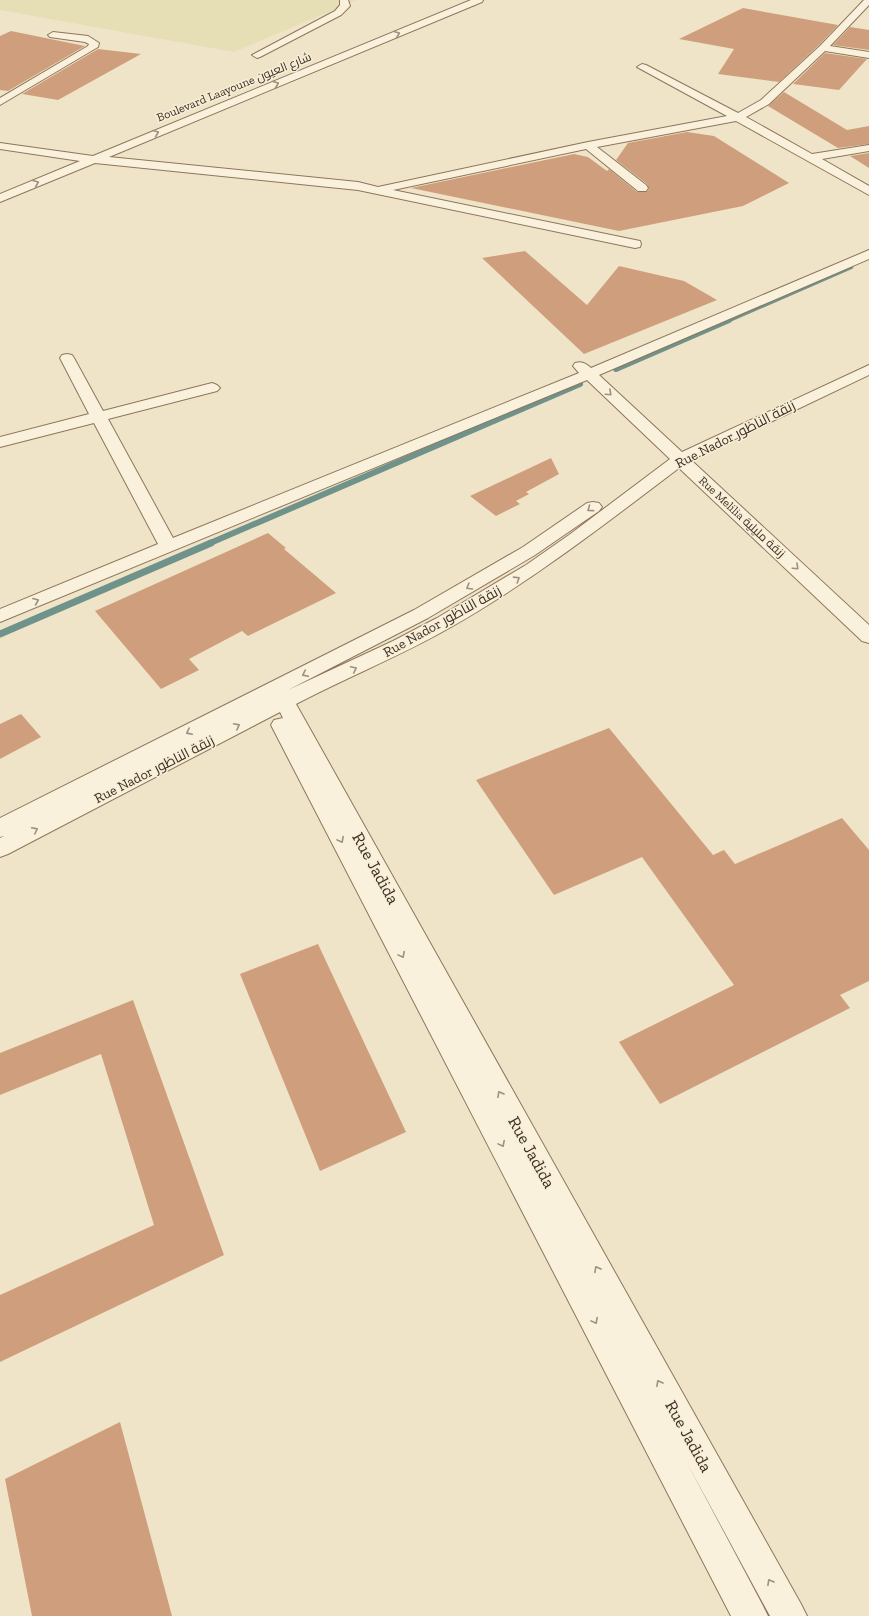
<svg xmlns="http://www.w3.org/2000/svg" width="869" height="1616" font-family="'Zilla Slab',Cairo,serif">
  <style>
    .farmland { fill: #e6deb5 }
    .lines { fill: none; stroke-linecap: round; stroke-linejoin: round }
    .stream-far2 { stroke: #6f938a; stroke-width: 4.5 }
    .stream-far1 { stroke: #6f938a; stroke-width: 6 }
    .stream { stroke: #6f938a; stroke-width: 7 }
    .building { fill: #cf9f7d }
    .minor-casing { stroke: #8d765c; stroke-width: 2 }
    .minor { fill: #faf1dc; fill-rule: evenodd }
    .oneway { stroke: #9c907e }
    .labels { text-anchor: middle; stroke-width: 3; stroke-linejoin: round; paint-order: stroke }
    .far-street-label { font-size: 12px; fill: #3d2e20; stroke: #f7eed8 }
    .street-label { font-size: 14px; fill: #3d2e20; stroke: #f7eed8 }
    .near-street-label { font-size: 17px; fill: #3d2e20; stroke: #f7eed8 }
  </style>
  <rect width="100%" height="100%" fill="#f0e4c8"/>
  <polygon class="farmland" points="0,0 357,0 234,52 0,10"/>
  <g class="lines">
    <polyline class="stream-far2" points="727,321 851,267"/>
    <g class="stream-far1">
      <polyline points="616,369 729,320"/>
      <polyline points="208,544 580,384"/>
    </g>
    <polyline class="stream" points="0,634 211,543"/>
  </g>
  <g class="building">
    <polygon points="743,8 838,25 819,45 779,82 718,74 734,49 679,39"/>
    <polygon points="850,27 869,30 869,50 833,45"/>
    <polygon points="11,31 85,46 8,91 0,90 0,36"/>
    <polygon points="98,49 141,54 58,100 22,94"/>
    <polygon points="825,53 867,59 839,90 793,84"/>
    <polygon points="784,92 847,130 869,126 869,144 838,148 768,106"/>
    <polygon points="687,132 714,136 789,183 743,206 619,231 411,188 574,154 588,157 607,171 609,169 637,192 646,192 649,189 647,184 616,160 628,143"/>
    <polygon points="869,153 869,168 850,156"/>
    <polygon points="525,251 587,305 619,266 684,281 717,300 584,354 482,258"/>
    <polygon points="551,458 559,474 526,492 529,494 516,501 520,504 496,516 470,496"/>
    <polygon points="268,533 286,548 284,549 336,593 248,636 242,631 189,659 199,670 161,689 95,611"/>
    <polygon points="21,714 41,737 0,759 0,724"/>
    <polygon points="609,728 713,855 724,850 735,864 842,818 869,850 869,981 840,995 850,1008 660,1104 619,1042 734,985 642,857 554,895 476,780"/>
    <polygon points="318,944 406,1132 320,1171 240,974"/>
    <polygon points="133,1000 224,1255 0,1362 0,1295 154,1225 101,1054 0,1095 0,1053"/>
    <polygon points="120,1422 172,1616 32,1616 5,1479"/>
  </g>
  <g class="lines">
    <g class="minor-casing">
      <g id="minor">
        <polygon points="340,0 348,0 350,6 341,15 260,57 257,58 252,55 335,11 340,5"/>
        <polygon points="471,0 483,0 482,2 109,157 358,182 378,187 588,142 727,116 637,67 642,64 646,65 738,113 761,100 820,46 864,0 869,0 869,5 830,46 869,52 869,58 825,51 769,104 746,117 812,154 869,145 869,151 822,159 869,186 869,195 736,121 597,147 646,185 648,188 646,191 638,191 586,149 393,190 640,241 641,244 640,247 635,248 358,190 95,163 0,202 0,194 80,161 0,149 0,143 93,156"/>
        <polygon points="53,32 88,36 99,43 98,47 0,105 0,98 88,46 89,44 85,42 50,37 48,35"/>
        <path d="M 869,250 L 869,259 L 599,375 L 682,452 L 869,365 L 869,375 L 691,460 L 869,625 L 869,643 L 862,641 L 679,468 C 605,524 532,581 451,627 C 401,656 347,677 296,704 L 801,1604 L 807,1616 L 770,1616 L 686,1461 L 762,1604 L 768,1616 L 731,1616 L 271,725 L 274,720 L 283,718 L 280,712 L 8,854 L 0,857 L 0,838 L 4,836 L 0,837 L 0,818 L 414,610 L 523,547 L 587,503 L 593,502 L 599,503 L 602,507 L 599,511 L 535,555 L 428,618 L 288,690 L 393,641 L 437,618 L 526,565 L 569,535 L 670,459 L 587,380 L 0,622 L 0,609 L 158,544 L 94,423 L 0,447 L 0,437 L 89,414 L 60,358 L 62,355 L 67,354 L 72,355 L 74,358 L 103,411 L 212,383 L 217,385 L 220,388 L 217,391 L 108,419 L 173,538 L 579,373 L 573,366 L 575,363 C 582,361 585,363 591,368 Z"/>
      </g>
    </g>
    <use href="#minor" class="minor"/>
  </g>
  <defs><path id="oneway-chevron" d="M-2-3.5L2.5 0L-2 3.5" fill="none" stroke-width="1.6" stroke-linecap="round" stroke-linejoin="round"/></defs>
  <g class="oneway">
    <use href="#oneway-chevron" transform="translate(397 34) rotate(-22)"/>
    <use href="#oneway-chevron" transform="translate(276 84) rotate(-22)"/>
    <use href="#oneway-chevron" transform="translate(156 133) rotate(-22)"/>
    <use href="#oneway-chevron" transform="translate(36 183) rotate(-23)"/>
    <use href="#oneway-chevron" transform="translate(609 393) rotate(43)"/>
    <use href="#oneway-chevron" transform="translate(590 509) rotate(144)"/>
    <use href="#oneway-chevron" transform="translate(796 567) rotate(43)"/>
    <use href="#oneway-chevron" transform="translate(517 579) rotate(-32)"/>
    <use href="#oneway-chevron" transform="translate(469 587) rotate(150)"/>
    <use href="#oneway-chevron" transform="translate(36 601) rotate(-22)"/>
    <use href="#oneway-chevron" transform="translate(354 669) rotate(-25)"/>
    <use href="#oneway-chevron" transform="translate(305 674) rotate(154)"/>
    <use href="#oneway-chevron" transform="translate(237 726) rotate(-27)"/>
    <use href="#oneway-chevron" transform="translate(189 732) rotate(153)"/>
    <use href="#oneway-chevron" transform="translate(35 830) rotate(-27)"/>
    <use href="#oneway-chevron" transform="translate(341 840) rotate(62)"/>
    <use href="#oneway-chevron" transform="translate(402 955) rotate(62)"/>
    <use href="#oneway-chevron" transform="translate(500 1094) rotate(-119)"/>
    <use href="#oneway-chevron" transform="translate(502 1144) rotate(62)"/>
    <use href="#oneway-chevron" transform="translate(597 1269) rotate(-119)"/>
    <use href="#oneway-chevron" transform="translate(595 1321) rotate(62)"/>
    <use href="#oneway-chevron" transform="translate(659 1383) rotate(-119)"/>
    <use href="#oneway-chevron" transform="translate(770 1582) rotate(-119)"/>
  </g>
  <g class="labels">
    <g class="far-street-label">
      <text transform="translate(234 87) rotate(-22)" y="4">Boulevard Laayoune شارع العيون</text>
      <text transform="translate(742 517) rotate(43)" y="4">Rue Melilia زنقة مليلية</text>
    </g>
    <g class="street-label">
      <text transform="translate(735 434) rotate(-27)" y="5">Rue Nador زنقة الناظور</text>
      <text transform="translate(442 621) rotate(-29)" y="5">Rue Nador زنقة الناظور</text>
      <text transform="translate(154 769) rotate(-27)" y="5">Rue Nador زنقة الناظور</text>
    </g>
    <g class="near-street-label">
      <text transform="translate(376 868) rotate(61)" y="6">Rue Jadida</text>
      <text transform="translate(532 1152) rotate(61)" y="6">Rue Jadida</text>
      <text transform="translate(689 1436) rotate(61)" y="6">Rue Jadida</text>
    </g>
  </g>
</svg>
